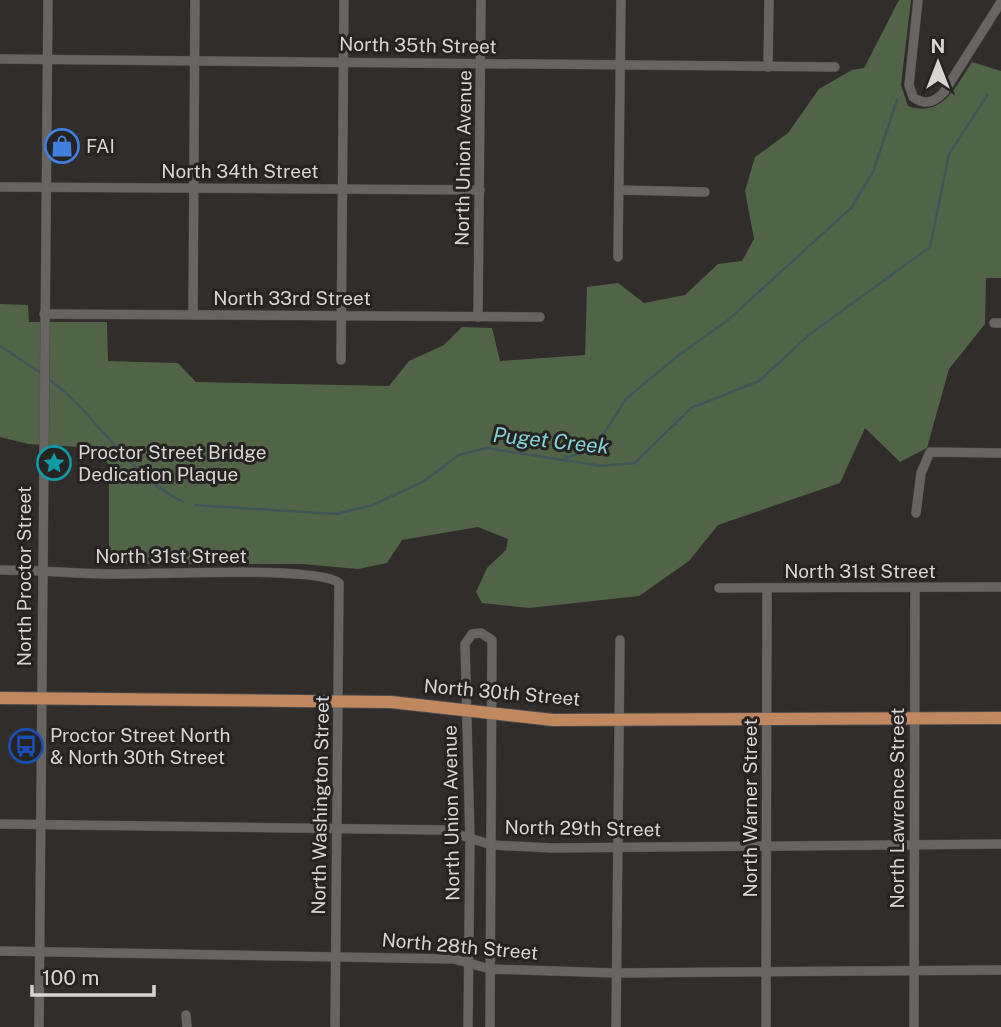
<svg xmlns="http://www.w3.org/2000/svg" width="1001" height="1027" font-family="'Public Sans',sans-serif">
  <style>
    .forest { fill: #526447 }
    .lines { fill: none; stroke-linecap: round; stroke-linejoin: round }
    .stream { stroke: #405658; stroke-width: 2.5 }
    .minor-casing { stroke: #4d4b4a; stroke-width: 10 }
    .major-casing { stroke: #4d4b4a; stroke-width: 14 }
    .minor { stroke: #676462; stroke-width: 9 }
    .major { stroke: #c08860; stroke-width: 12 }
    .labels { text-anchor: middle; stroke-width: 6; stroke-linejoin: round; paint-order: stroke }
    .street-label { font-size: 19px; fill: #d7d5d4; stroke: #262322 }
    .poi-label { font-size: 19px; fill: #d7d5d4; stroke: #262322; text-anchor: start }
    .water-label { font-size: 21px; font-style: italic; fill: #81d2d8; stroke: #262322 }
  </style>
  <rect width="100%" height="100%" fill="#302d2b"/>
  <path class="forest" d="M 899,0 L 911,0 L 901,85 L 908,106 C 943,118 955,87 972,62 L 1001,71 L 1001,278 L 986,278 L 985,324 L 949,369 L 927,448 L 900,462 L 865,428 L 840,483 L 718,525 L 689,561 L 639,596 L 529,608 L 482,603 L 476,592 L 487,568 L 506,550 L 508,539 L 478,527 L 402,540 L 387,563 L 358,569 L 302,564 L 109,564 L 109,465 L 96,448 L 28,444 L 0,437 L 0,304 L 28,305 L 29,322 L 107,322 L 108,361 L 178,363 L 196,382 L 389,386 L 409,361 L 444,345 L 462,327 L 492,328 L 500,361 L 585,355 L 587,287 L 618,283 L 644,303 L 685,295 L 718,264 L 742,261 L 754,239 L 745,191 L 755,157 L 788,133 L 819,89 L 852,70 L 864,68 Z"/>
  <g class="lines">
    <g class="stream">
      <polyline points="0,346 41,373"/>
      <path d="M 46,377 C 96,412 126,474 183,502"/>
      <polyline points="565,458 594,449 626,399 675,358 728,320 851,208 873,172 897,100"/>
      <polyline points="195,505 336,514 373,505 424,481 459,455 486,448 602,466 635,463 691,408 759,381 810,334 930,247 949,154 988,94"/>
    </g>
    <g class="minor-casing">
      <g id="minor">
        <path d="M 918,0 L 909,85 L 913,97 C 925,106 935,102 944,92 L 1001,2"/>
        <polyline points="0,59 835,67"/>
        <polyline points="768,67 769,0"/>
        <polyline points="0,187 480,190"/>
        <polyline points="619,190 705,192"/>
        <polyline points="618,257 621,0"/>
        <polyline points="44,314 540,317"/>
        <polyline points="193,315 195,0"/>
        <polyline points="478,317 481,0"/>
        <polyline points="994,323 1001,323"/>
        <polyline points="341,360 344,0"/>
        <polyline points="916,513 921,473 930,452 1001,453"/>
        <path d="M 0,570 C 36,570 72,573 108,574 C 147,575 317,565 339,583 L 335,1027"/>
        <polyline points="719,588 1001,587"/>
        <polyline points="0,824 444,830 492,845 552,848 1001,844"/>
        <polyline points="0,951 454,959 490,969 615,973 1001,970"/>
        <polyline points="186,1015 187,1027"/>
        <polyline points="39,1027 48,0"/>
        <polyline points="468,1027 470,840 465,644 472,634 481,633 492,640 490,1027"/>
        <polyline points="616,1027 620,640"/>
        <polyline points="766,1027 767,589"/>
        <polyline points="914,1027 915,588"/>
      </g>
    </g>
    <g class="major-casing">
      <polyline id="major" points="0,698 391,702 553,720 1001,718"/>
    </g>
    <use href="#minor" class="minor"/>
    <use href="#major" class="major"/>
  </g>
  <defs>
    <g id="shop-ring" transform="scale(1.75)"><circle r="9.5" fill="#262322" stroke="#3f7fe0" stroke-width="1.5"/><path d="M-5-2.5h2.3a2.7 3.5 0 0 1 5.4 0H5L5.5 6h-11ZM-1.5-2.5h3a1.5 2.3 0 0 0-3 0Z" fill="#3f7fe0"/></g>
    <g id="sight-ring" transform="scale(1.75)"><circle r="9.5" fill="#262322" stroke="#0f9aa8" stroke-width="1.5"/><path d="M0-6L1.8-2.2L6-1.7L2.9 1.2L3.7 5.4L0 3.3L-3.7 5.4L-2.9 1.2L-6-1.7L-1.8-2.2Z" fill="#0f9aa8"/></g>
    <g id="bus-ring" transform="scale(1.75)"><circle r="9.5" fill="#262322" stroke="#1a4fb4" stroke-width="1.5"/><path d="M-5-6H5V4H4V6H2V4H-2V6H-4V4H-5ZM-3.5-4V0h7V-4ZM-3.5 1.2v1.5H-2V1.2ZM2 1.2v1.5H3.5V1.2Z" fill="#1a4fb4"/></g>
  </defs>
  <g fill-rule="evenodd">
    <use href="#shop-ring" x="62" y="146"/>
    <use href="#sight-ring" x="54" y="463"/>
    <use href="#bus-ring" x="26" y="746"/>
  </g>
  <g class="labels">
    <g class="street-label">
      <text transform="translate(418 45) rotate(1)" y="7">North 35th Street</text>
      <text transform="translate(463 158) rotate(-89)" y="7">North Union Avenue</text>
      <text x="240" y="178">North 34th Street</text>
      <text x="292" y="305">North 33rd Street</text>
      <text x="171" y="563">North 31st Street</text>
      <text x="860" y="578">North 31st Street</text>
      <text transform="translate(24 576) rotate(-90)" y="7">North Proctor Street</text>
      <text transform="translate(502 692) rotate(5)" y="7">North 30th Street</text>
      <text transform="translate(320 805) rotate(-89)" y="7">North Washington Street</text>
      <text transform="translate(750 808) rotate(-90)" y="7">North Warner Street</text>
      <text transform="translate(897 808) rotate(-90)" y="7">North Lawrence Street</text>
      <text transform="translate(451 813) rotate(-91)" y="7">North Union Avenue</text>
      <text transform="translate(583 828) rotate(1)" y="7">North 29th Street</text>
      <text transform="translate(460 946) rotate(5)" y="7">North 28th Street</text>
    </g>
    <g class="poi-label">
      <text x="86" y="153">FAI</text>
      <text x="78" y="459">Proctor Street Bridge<tspan x="78" dy="22">Dedication Plaque</tspan></text>
      <text x="50" y="742">Proctor Street North<tspan x="50" dy="22">&amp; North 30th Street</tspan></text>
    </g>
    <g class="water-label">
      <text transform="translate(551 441) rotate(6)" y="7">Puget Creek</text>
    </g>
  </g>
  <g transform="translate(938 63)" stroke="#262322" stroke-width="5" paint-order="stroke">
  <path d="M0-5L12 26L0 18L-12 26Z" fill="#d7d5d4"/>
  <text y="-10" font-size="19" font-weight="bold" text-anchor="middle" fill="#d7d5d4">N</text>
  </g>
  <path d="M32 985v10h122v-10" fill="none" stroke="#d7d5d4" stroke-width="3.5"/>
  <text x="42" y="985" font-size="21" fill="#d7d5d4" stroke="#262322" stroke-width="5" paint-order="stroke">100 m</text>
</svg>
